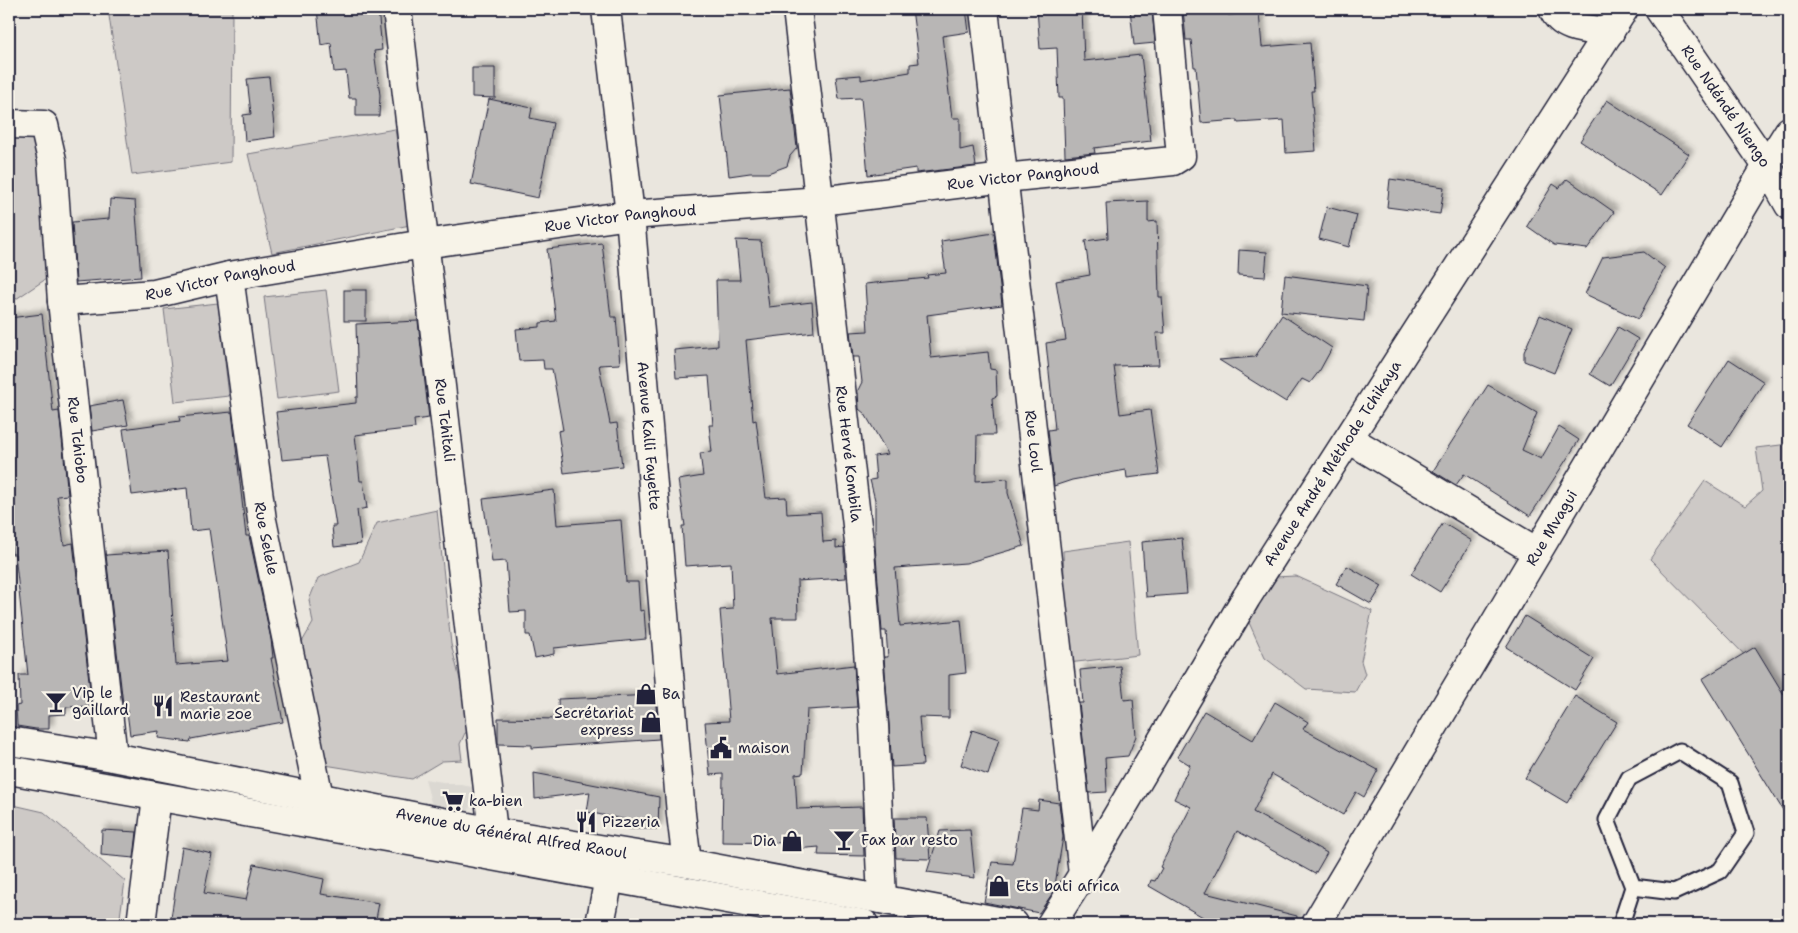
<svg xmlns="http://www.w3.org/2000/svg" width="1798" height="933" font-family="'Shantell Sans',sans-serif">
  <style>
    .built { fill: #dbd8d2 }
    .green { fill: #cdc9c6; stroke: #787680 }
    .building { fill: #b8b6b5; stroke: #22223b; filter: url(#shadow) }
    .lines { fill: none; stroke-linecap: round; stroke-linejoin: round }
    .lane-casing { stroke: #22223b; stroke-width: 19 }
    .street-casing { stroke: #22223b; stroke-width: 31 }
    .secondary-casing { stroke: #22223b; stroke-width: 31 }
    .lane { stroke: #f7f3e8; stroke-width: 15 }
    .street { stroke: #f7f3e8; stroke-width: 28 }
    .secondary { stroke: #f7f3e8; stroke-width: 28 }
    .labels { text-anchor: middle; stroke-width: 4.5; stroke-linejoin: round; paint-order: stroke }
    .street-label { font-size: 15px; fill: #22223b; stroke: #f7f3e8 }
    .poi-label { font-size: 15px; fill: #22223b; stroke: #f7f3e8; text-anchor: start }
  </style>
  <defs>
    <filter id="shadow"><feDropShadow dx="4.5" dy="-4.5" stdDeviation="2.5" flood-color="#0004"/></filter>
  </defs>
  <rect width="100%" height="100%" fill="#eae6de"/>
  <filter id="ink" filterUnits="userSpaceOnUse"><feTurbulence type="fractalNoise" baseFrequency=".02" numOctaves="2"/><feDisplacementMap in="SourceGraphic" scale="10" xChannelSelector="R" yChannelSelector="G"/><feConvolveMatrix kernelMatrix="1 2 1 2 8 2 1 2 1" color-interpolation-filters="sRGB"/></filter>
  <g filter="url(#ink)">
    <polygon class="built" points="425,779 473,787 468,817 434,814"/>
    <g class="green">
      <polygon points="108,9 232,9 231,162 132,175"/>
      <polygon points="395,129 410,225 272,253 248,154"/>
      <polygon points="9,137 32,138 45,170 52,275 13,301 9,301"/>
      <polygon points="326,290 339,391 277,399 264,297"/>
      <polygon points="218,303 229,396 175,402 164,309"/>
      <polygon points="1789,444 1789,700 1650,559 1705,481 1745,506 1762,491 1756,448"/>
      <polygon points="437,510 451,644 473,732 465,733 460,744 462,760 442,761 412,779 325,765 295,654 313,623 309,600 318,578 359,562 377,523"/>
      <polygon points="1128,542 1138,655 1068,663 1063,551"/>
      <polygon points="1296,576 1372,611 1361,661 1365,674 1355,692 1306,689 1265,658 1246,616 1274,577"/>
      <polygon points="9,804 44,812 125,881 119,924 9,924"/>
    </g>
    <g class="building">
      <polygon points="317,9 378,9 382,50 374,51 380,95 379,116 356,116 356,98 349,98 346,71 334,72 331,43 321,45"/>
      <polygon points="912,9 966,9 969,32 942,36 952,118 960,118 960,150 973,147 976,166 916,173 916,168 868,175 861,98 839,99 836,77 861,75 861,80 910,72 910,64 919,63"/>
      <polygon points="1037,9 1082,9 1084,61 1141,55 1151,141 1094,148 1095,153 1065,156 1063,98 1059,98 1057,48 1040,49"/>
      <polygon points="1130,9 1152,9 1155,43 1134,45"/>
      <polygon points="1183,9 1227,9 1228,15 1259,13 1262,47 1310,43 1314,91 1311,91 1316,151 1286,153 1284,120 1238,123 1237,120 1201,123 1196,67 1194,67 1191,40 1186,40"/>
      <polygon points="472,68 495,68 495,98 472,97"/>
      <polygon points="269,77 275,137 245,141 243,115 251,114 247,79"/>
      <polygon points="790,88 797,148 790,156 787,166 768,173 750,173 729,176 720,95"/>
      <polygon points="489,99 532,108 530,118 553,123 538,198 471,184"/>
      <polygon points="1607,100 1689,154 1662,195 1580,141"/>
      <polygon points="1390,179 1444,187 1440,214 1387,207"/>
      <polygon points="1567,179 1614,212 1587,249 1554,245 1527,226 1553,184 1559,188"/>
      <polygon points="110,199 135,201 141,277 76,282 72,222 109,219"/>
      <polygon points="1148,201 1148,222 1157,221 1159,297 1162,297 1165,333 1156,333 1159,365 1114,366 1120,414 1150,410 1159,474 1127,478 1126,470 1072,480 1054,486 1048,430 1055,429 1046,343 1066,340 1056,281 1090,275 1085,241 1108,238 1106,203"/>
      <polygon points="1327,207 1357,215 1349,247 1319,239"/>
      <polygon points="994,233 1002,305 927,315 931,358 988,352 990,369 996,370 997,396 992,398 995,435 977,435 976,481 1008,479 1008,493 1024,546 966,563 895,568 900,626 961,620 966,673 949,675 949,718 919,717 923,765 892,767 884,657 888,657 886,631 882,631 875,545 875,500 870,480 876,479 874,456 888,454 865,414 859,409 858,390 862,382 859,357 853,357 850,332 868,331 865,284 928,278 927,275 946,273 941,241"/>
      <polygon points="736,240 761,241 769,307 812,302 814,332 746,340 753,421 756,420 766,498 786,497 787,514 821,512 823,542 836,541 836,548 844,547 844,553 846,578 797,581 798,618 772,618 777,674 854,665 857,707 807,710 803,773 795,774 797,809 862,807 864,856 818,855 819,847 796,849 795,843 722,842 723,774 710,775 705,722 729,721 720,610 733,609 731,563 685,566 682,526 685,526 678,480 703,476 700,453 712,452 709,425 713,425 709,376 676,378 674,350 718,346 716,280 740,280"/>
      <polygon points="602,243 611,317 616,317 620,364 599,365 610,424 617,423 622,466 564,473 558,431 563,430 552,369 544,369 543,360 519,361 516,329 540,327 540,323 556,321 547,249"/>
      <polygon points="1239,250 1267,252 1265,277 1238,275"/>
      <polygon points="1644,252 1665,268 1638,319 1585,294 1603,257"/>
      <polygon points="1285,275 1367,286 1364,321 1281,312"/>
      <rect x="344" y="290" width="22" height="31"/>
      <polygon points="42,314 53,412 59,411 68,495 57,496 64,545 73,543 92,706 66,707 66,714 49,715 49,729 36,729 17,726 16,706 20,705 19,675 28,675 15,554 12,554 9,528 9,318"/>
      <polygon points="1282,315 1332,348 1320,370 1310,383 1302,379 1286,402 1219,360 1255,357"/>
      <polygon points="1540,315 1572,329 1554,373 1524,361 1524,352"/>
      <polygon points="418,321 429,418 414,420 415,428 355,435 360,481 363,481 367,508 357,510 361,544 334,547 332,526 336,526 325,456 282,460 276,412 356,403 356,397 358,397 356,324"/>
      <polygon points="1618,327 1638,339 1610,386 1590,374"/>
      <polygon points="1729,359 1764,382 1722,447 1687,424"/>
      <polygon points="1488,385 1537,413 1522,450 1541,459 1559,427 1579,440 1530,516 1464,474 1456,485 1433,471"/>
      <polygon points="123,400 128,425 92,431 89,406"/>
      <polygon points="232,412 246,536 249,536 271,639 273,658 271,658 283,722 191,739 190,742 158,738 159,731 130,735 126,704 123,704 106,555 168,551 176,665 228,661 209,529 191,531 187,488 132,495 123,429 180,421 179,417"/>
      <polygon points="554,490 557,525 621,520 626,582 638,582 640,611 644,610 646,639 554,648 554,654 535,658 530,635 526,635 526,611 510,612 506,561 492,562 483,499"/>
      <polygon points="1443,523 1472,541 1440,592 1411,574"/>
      <polygon points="1182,538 1187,594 1146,597 1142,542"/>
      <polygon points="1347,566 1382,586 1371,604 1336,584"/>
      <polygon points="1525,616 1594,659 1575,690 1506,647"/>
      <polygon points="1755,647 1789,703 1789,820 1702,679"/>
      <polygon points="1120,666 1124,700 1133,699 1136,736 1128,756 1105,758 1107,792 1089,793 1079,703 1083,703 1080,670"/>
      <polygon points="655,695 659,739 532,748 532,745 498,744 498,718 559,719 558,699"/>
      <polygon points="1575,696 1617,722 1567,803 1525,778"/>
      <polygon points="1275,702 1308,722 1303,729 1378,770 1364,797 1356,792 1343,815 1272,774 1253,812 1327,853 1315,874 1237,831 1205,893 1297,916 1296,924 1215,924 1149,886 1151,880 1155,881 1162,868 1160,867 1191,807 1174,799 1190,765 1177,757 1204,711 1253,740"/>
      <polygon points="972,730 999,739 988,775 961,765"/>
      <polygon points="534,773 659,797 658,829 628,829 628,820 587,812 590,792 535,799"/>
      <polygon points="1039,800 1059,803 1063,837 1054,891 1039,913 984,902 992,862 1013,864 1022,808 1038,810"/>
      <polygon points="894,818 927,818 930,859 896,858"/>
      <polygon points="102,830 137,832 134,858 101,855"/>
      <polygon points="970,830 975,878 927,872 940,831"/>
      <polygon points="182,847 212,854 204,893 246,900 254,864 324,879 321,894 379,903 375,924 170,924"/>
    </g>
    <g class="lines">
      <g class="lane-casing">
        <polyline id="lane" points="1621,924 1633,887 1607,820 1629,778 1680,751 1730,783 1746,833 1720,871 1674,892 1633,887"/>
      </g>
      <g class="street-casing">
        <g id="street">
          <path id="s1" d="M 397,9 L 493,832"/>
          <path id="s2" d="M 606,9 L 630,215 L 681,814 L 687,863"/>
          <path id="s3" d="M 797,9 L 860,551 L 874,725 L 882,899"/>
          <path id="s4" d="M 984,9 L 1083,874"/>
          <path d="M 1553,9 C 1562,31 1590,29 1610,32"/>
          <path id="s5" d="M 1659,9 L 1767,166 L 1789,205"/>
          <path id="s6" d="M 9,124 L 44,125 L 52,160 L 62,301 L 113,757"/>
          <path id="s7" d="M 229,276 L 262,520 L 319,797"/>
          <path id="s8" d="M 62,301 L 154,294 L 229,276 L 424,244 L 630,215 L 820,201 L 1004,178 L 1173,161 L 1181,156 L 1167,9"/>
          <polyline points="1349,439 1537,552"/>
          <polyline points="141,924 157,797"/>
          <polyline points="600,924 609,878"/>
          <path id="s9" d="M 1051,924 L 1083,874 L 1246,598 L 1624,9"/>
          <path id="s10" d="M 1316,924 L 1767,166 L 1789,131"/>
        </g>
      </g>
      <g class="secondary-casing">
        <g id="secondary">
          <path id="s11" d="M 9,741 L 113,757 L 493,832 L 687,863 L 1014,924"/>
          <polyline points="9,770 437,846 864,924"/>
        </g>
      </g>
      <use href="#lane" class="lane"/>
      <use href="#street" class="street"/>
      <use href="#secondary" class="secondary"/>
    </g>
  </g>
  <defs>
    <g id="shop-bare" transform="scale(1.725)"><path d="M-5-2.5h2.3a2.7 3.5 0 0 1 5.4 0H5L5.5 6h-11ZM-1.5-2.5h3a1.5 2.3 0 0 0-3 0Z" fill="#22223b" stroke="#f7f3e8" stroke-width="2.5" paint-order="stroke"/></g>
    <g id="bar-bare" transform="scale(1.725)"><path d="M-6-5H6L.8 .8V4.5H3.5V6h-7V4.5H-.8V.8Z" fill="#22223b" stroke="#f7f3e8" stroke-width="2.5" paint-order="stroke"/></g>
    <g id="restaurant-bare" transform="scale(1.725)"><path d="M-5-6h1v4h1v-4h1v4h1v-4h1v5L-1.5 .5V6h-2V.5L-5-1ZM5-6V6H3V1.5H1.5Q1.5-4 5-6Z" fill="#22223b" stroke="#f7f3e8" stroke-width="2.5" paint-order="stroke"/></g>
    <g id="civic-bare" transform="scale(1.725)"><path d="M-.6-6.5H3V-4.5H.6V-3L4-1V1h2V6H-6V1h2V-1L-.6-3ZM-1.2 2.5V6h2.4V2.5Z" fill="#22223b" stroke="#f7f3e8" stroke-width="2.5" paint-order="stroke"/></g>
    <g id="supermarket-bare" transform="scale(1.725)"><path d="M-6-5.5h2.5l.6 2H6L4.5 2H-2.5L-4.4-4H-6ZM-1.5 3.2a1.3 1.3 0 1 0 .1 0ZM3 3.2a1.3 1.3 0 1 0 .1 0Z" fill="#22223b" stroke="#f7f3e8" stroke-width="2.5" paint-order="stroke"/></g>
  </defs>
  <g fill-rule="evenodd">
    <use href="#shop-bare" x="646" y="694"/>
    <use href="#bar-bare" x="56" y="702"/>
    <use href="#restaurant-bare" x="163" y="706"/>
    <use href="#shop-bare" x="651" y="722"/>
    <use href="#civic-bare" x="721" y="748"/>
    <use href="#supermarket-bare" x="453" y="801"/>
    <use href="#restaurant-bare" x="586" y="822"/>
    <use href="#bar-bare" x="844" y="840"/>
    <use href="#shop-bare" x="792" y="841"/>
    <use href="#shop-bare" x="999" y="886"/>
  </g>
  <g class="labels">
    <g class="street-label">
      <text dy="5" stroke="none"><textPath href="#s5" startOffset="118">Rue Ndéndé Niengo</textPath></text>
      <text dy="5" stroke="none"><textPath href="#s8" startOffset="970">Rue Victor Panghoud</textPath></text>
      <text dy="5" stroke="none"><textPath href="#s8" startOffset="565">Rue Victor Panghoud</textPath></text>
      <text dy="5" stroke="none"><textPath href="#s8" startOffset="160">Rue Victor Panghoud</textPath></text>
      <text dy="5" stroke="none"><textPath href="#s1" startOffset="414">Rue Tchitali</textPath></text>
      <text dy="5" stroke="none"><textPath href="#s2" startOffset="429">Avenue Kalli Fayette</textPath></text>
      <text dy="5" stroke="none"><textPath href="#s6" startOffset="352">Rue Tchiobo</textPath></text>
      <text dy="5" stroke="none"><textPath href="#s4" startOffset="435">Rue Loul</textPath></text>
      <text dy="5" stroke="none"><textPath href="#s3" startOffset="448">Rue Hervé Kombila</textPath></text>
      <text dy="5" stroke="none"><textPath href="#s9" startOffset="540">Avenue André Méthode Tchikaya</textPath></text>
      <text dy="5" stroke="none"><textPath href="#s10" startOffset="461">Rue Mvagui</textPath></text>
      <text dy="5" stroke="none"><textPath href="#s7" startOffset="265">Rue Selele</textPath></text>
      <text dy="5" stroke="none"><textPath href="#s11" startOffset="511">Avenue du Général Alfred Raoul</textPath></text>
    </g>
    <g class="poi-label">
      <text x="72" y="698">Vip le<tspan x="72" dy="17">gaillard</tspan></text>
      <text x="662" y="699">Ba</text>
      <text x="180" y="702">Restaurant<tspan x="180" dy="17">marie zoe</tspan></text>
      <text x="634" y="718" text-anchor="end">Secrétariat<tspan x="634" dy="17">express</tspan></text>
      <text x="738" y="753">maison</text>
      <text x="469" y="806">ka-bien</text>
      <text x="602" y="827">Pizzeria</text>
      <text x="861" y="845">Fax bar resto</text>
      <text x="776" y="846" text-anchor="end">Dia</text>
      <text x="1016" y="891">Ets bati africa</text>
    </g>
  </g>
  <rect width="1798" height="933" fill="none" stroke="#f7f3e8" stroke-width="30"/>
  <rect x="15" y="15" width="1768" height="903" fill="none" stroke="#22223b" stroke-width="2" filter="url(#ink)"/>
</svg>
